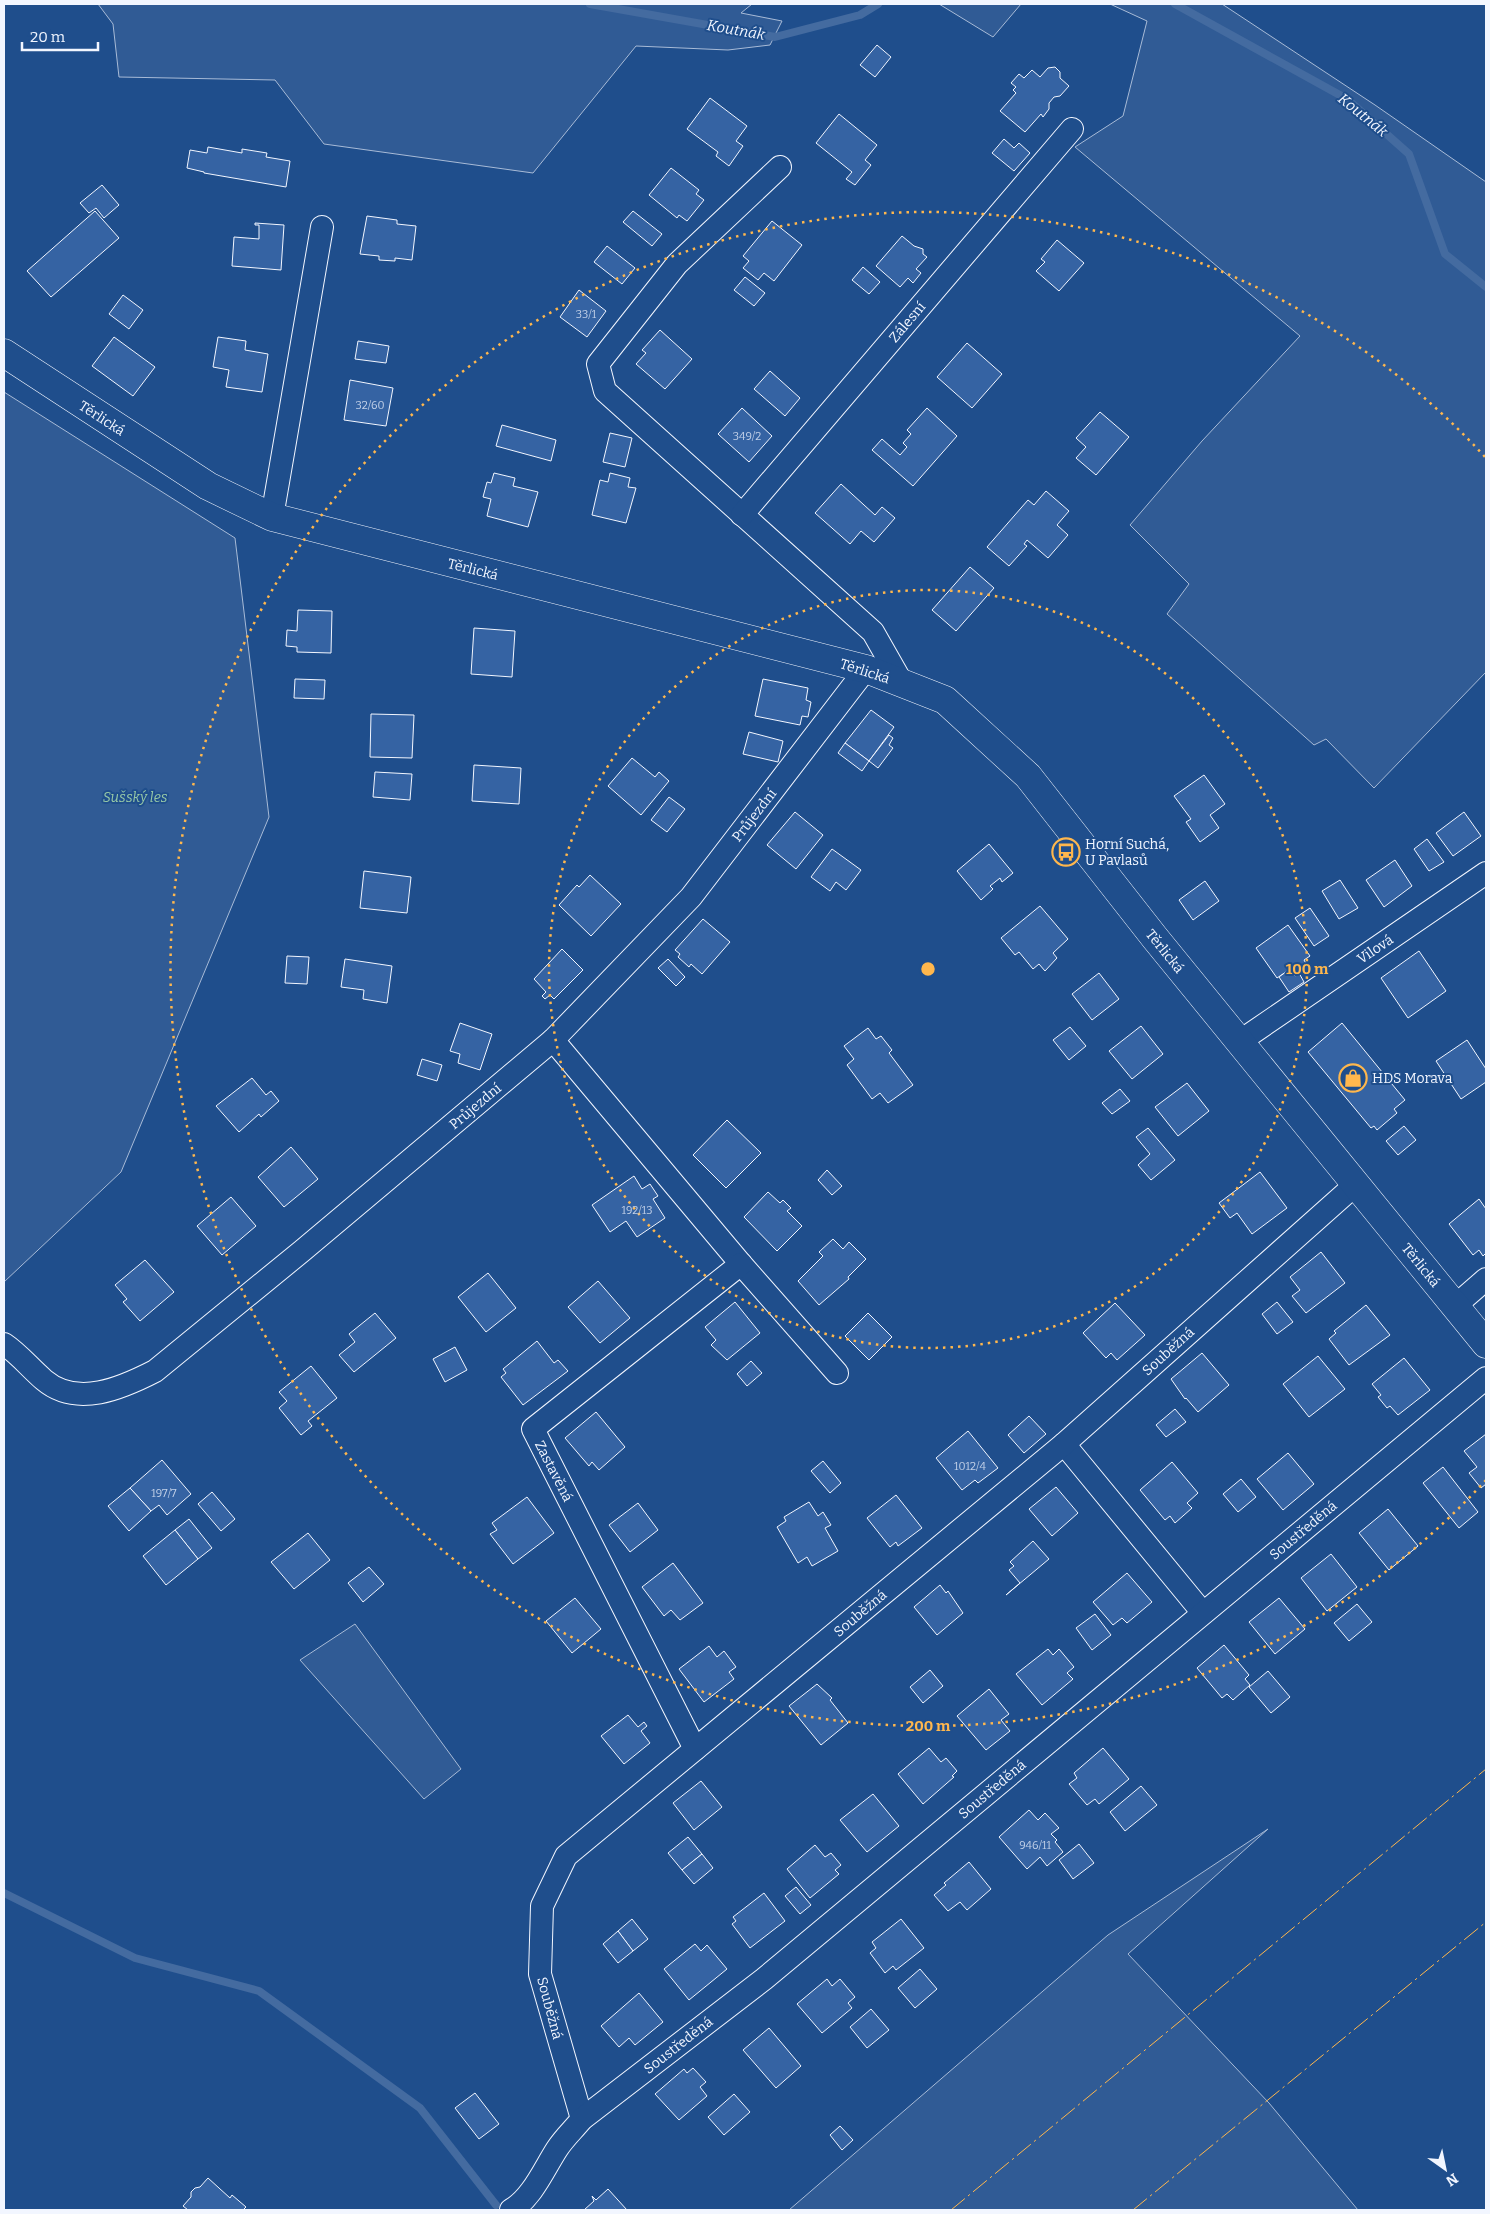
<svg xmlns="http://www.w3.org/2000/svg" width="1490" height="2214" font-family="Bitter,serif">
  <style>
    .built { fill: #305b95; stroke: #a8bbd7 }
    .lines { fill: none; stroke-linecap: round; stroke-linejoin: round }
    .stream { stroke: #446ba0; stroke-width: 8 }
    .building { fill: #3563a3; stroke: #f2f6ff }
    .minor-casing { stroke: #f2f6ff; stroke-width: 24 }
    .secondary-casing { stroke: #f2f6ff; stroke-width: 29 }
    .minor { stroke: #1f4e8c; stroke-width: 22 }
    .secondary { stroke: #1f4e8c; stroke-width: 28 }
    .power { stroke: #ffb74d; stroke-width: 1; stroke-dasharray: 18 4 2.5 4; stroke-linecap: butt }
    .ring { fill: none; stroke: #ffb74d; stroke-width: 2.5; stroke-dasharray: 2.5 5 }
    .labels { text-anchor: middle; stroke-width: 4; stroke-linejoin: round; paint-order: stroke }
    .number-label { font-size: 11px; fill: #c3d1e8 }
    .street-label { font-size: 14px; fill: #f2f6ff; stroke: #1f4e8c }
    .park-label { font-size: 14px; font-style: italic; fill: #97c8a6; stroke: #1f4e8c }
    .poi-label { font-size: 14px; fill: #f2f6ff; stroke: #1f4e8c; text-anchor: start }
    .water-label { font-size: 15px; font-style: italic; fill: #f2f6ff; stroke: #1f4e8c }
    .centre { fill: #ffb74d; stroke: #1f4e8c; stroke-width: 2.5 }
    .ring-label { font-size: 15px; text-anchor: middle; font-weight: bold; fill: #ffb74d; stroke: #1f4e8c; stroke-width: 4; stroke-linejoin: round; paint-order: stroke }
  </style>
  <rect width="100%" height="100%" fill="#1f4e8c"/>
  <g class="built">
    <polygon points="98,4 752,4 741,13 782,21 770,45 728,50 636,46 533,173 324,144 275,80 119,77 113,24"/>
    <polygon points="939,4 1021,4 993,37"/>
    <polygon points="1110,4 1222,4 1375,105 1486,182 1486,672 1374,788 1326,739 1314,745 1167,614 1189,584 1130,525 1202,441 1300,336 1075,147 1123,116 1147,21"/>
    <polygon points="4,392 235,538 269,817 121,1172 4,1282"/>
    <polygon points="355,1624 461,1769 424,1799 300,1660"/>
    <polygon points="1268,1829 1128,1954 1269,2103 1358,2210 789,2210 1108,1935"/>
  </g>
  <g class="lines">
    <g class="stream">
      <polyline points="590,4 775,37 860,15 878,4"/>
      <polyline points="1175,4 1347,99 1409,154 1445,254 1486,287"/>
      <polyline points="4,1893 135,1958 259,1991 420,2108 496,2205"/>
    </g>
  </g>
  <g class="building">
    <polygon points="877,45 891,57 875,77 860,65"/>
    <polygon points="1055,67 1060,72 1060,78 1069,86 1060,96 1054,97 1049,103 1049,109 1043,117 1041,114 1025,132 1000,111 1016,93 1013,90 1016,87 1011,83 1019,74 1024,78 1032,70 1040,77 1048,68"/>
    <polygon points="710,98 747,126 736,141 743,146 729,166 716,156 718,152 687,129"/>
    <polygon points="839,114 877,145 865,160 871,165 855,185 846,179 852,172 816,143"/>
    <polygon points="1004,139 1014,148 1019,143 1030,153 1014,171 992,153"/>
    <polygon points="208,147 242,153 242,149 267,153 266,157 290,161 286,187 204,173 204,172 187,168 190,150 207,153"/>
    <polygon points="671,168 699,190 696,194 704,200 687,221 679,215 677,218 649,195"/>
    <polygon points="102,185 119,205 104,218 96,208 89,213 80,203"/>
    <polygon points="95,211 119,238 51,297 27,271"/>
    <polygon points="633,211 662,234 652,246 623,222"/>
    <polygon points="367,216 397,220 397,224 416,226 412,260 395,258 395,261 379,260 379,256 360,254"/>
    <polygon points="772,221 802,245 774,281 764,273 758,280 743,268 749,261 743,256"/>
    <polygon points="255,223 284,225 281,270 232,266 234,237 259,239 259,225 255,225"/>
    <polygon points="902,236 914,246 923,249 923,254 927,257 916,269 921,273 913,283 908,278 900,287 876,266"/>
    <polygon points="1057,240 1084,263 1059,291 1036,271 1045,262 1041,259"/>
    <polygon points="607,246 635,268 622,284 594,262"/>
    <polygon points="863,267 880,282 869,294 852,280"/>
    <polygon points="745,277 765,293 754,306 734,290"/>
    <polygon points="579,290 606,311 587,337 560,317"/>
    <polygon points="123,295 143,310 129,329 109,314"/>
    <polygon points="660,330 692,359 665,389 636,364 646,353 642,350"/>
    <polygon points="114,337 155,367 133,396 92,366"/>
    <polygon points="218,337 246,341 245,350 268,354 262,392 226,387 229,370 213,367"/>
    <polygon points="358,341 389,346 386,363 355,359"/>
    <polygon points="967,343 1002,374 972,408 937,377"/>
    <polygon points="770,371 800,398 785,416 754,389"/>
    <polygon points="350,380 393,388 386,426 344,420"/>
    <polygon points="742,408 772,436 749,462 718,434"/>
    <polygon points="927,408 957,436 913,486 872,450 882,439 900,455 907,447 903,443 911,434 907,430"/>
    <polygon points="1100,412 1129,437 1096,475 1076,458 1086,447 1076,438"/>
    <polygon points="502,425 556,440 551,461 496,446"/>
    <polygon points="610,433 632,438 625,467 603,462"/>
    <polygon points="494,473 515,478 513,486 538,492 528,527 487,516 491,499 483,497 487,482 491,483"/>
    <polygon points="610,473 630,478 628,487 636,488 626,523 592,515 600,480 608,482"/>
    <polygon points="841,484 875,515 882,507 895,518 874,542 861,531 850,544 815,513"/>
    <polygon points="1046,491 1069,511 1057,525 1068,535 1048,558 1027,540 1024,544 1027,546 1009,566 987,547 1028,500 1034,505"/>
    <polygon points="970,567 994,588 956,631 932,610"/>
    <polygon points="298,610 332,611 331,653 297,652 297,647 286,646 287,630 297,631"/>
    <polygon points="474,628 515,631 512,677 471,674"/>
    <polygon points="295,679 325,680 324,699 294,698"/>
    <polygon points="763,679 808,688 806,700 811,702 808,717 802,716 800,725 755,716"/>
    <polygon points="871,710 894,727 869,761 845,743"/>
    <polygon points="371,714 414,715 412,758 370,757"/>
    <polygon points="749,732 783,741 778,762 743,754"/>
    <polygon points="889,735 893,738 889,745 893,748 878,768 869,761"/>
    <polygon points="845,743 869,761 862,771 838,753"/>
    <polygon points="632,758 655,777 659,772 669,781 641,815 608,786"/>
    <polygon points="474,765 521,768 519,804 472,801"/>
    <polygon points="375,772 412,774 410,800 373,797"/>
    <polygon points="1204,775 1225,804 1210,815 1219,828 1200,842 1186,822 1191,819 1174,796"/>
    <polygon points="669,797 685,809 667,832 651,820"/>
    <polygon points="795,812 823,835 796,869 767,845"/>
    <polygon points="1464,812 1481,836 1453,856 1436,833"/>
    <polygon points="1427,839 1444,862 1429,871 1414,849"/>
    <polygon points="989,844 1013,873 1002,882 1000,878 990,886 993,889 981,900 957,871"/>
    <polygon points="1058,844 1065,853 1060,857 1053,848"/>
    <polygon points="832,849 861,870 846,890 836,882 830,891 811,877"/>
    <polygon points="1395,860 1412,886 1384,907 1366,880"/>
    <polygon points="364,871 411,877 407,913 360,908"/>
    <polygon points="590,875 621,904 591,936 559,905 577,885 579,887"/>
    <polygon points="1340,880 1358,908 1339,919 1322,891"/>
    <polygon points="1205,881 1219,901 1193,920 1179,900"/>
    <polygon points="1040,906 1068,939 1053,953 1057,958 1045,971 1039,964 1033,969 1019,952 1015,955 1001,938"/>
    <polygon points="1310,908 1329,936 1314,946 1295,918"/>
    <polygon points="703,919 730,942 702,974 691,964 689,967 678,957 680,954 675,950"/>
    <polygon points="1288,925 1310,956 1304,960 1308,967 1295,976 1290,969 1277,978 1256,948"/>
    <polygon points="562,949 583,970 554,999 550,995 545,999 542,996 546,992 534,979"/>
    <polygon points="1419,951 1446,991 1408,1018 1381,978"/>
    <polygon points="287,956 309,957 307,984 285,983"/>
    <polygon points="345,959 392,966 387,1003 363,999 364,990 341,987"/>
    <polygon points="668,959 685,977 676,986 658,968"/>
    <polygon points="1290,969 1295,976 1299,973 1304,982 1289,992 1279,977"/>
    <polygon points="1099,973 1119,999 1092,1020 1072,994"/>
    <polygon points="460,1023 492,1034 480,1070 458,1063 460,1054 450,1051"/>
    <polygon points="1342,1023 1405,1100 1394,1109 1397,1113 1377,1130 1374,1126 1371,1128 1308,1052"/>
    <polygon points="1141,1026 1163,1054 1132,1079 1109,1051"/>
    <polygon points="1070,1027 1086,1046 1069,1060 1053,1040"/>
    <polygon points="868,1028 876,1039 881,1036 892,1050 889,1053 913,1085 888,1103 880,1093 872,1099 847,1065 854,1059 844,1046"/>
    <polygon points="1467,1040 1486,1069 1486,1082 1461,1099 1436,1061"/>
    <polygon points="422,1059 442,1065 437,1081 417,1075"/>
    <polygon points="252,1078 266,1095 271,1091 279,1101 261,1117 259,1114 239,1132 216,1106"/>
    <polygon points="1187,1083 1209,1111 1178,1136 1155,1107"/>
    <polygon points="1120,1089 1130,1101 1112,1114 1102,1103"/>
    <polygon points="727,1120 761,1153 726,1188 693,1155"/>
    <polygon points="1404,1126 1416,1140 1398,1155 1386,1141"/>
    <polygon points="1148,1128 1175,1160 1151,1180 1138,1165 1150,1154 1136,1137"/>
    <polygon points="291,1147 318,1179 284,1207 258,1177"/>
    <polygon points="827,1170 842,1186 832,1195 818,1180"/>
    <polygon points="1260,1172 1287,1208 1252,1234 1237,1213 1230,1218 1219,1203"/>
    <polygon points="634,1176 642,1189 650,1184 658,1196 653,1199 665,1218 637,1237 626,1221 610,1232 592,1205"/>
    <polygon points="768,1192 780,1203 783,1200 791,1208 787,1211 802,1226 777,1251 744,1217"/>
    <polygon points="231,1197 256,1226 222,1255 197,1226"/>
    <polygon points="1479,1199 1486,1209 1486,1253 1483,1256 1479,1250 1473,1255 1449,1224"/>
    <polygon points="833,1239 843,1249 849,1242 866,1259 848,1277 849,1279 819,1305 798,1281 823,1256 819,1252"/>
    <polygon points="1321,1252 1345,1283 1306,1313 1292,1296 1300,1290 1290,1277"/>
    <polygon points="145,1260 174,1292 140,1321 123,1302 127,1299 115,1285"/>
    <polygon points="488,1273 516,1308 486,1332 458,1297"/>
    <polygon points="598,1281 630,1318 600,1343 568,1307"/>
    <polygon points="735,1302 760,1333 727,1360 711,1345 716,1340 705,1327"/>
    <polygon points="1277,1302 1293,1322 1277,1334 1262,1314"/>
    <polygon points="1115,1303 1145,1335 1117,1360 1111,1353 1106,1358 1083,1333"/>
    <polygon points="1366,1305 1390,1335 1349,1365 1329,1339 1336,1333 1334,1331"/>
    <polygon points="375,1313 396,1338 354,1372 339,1355 355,1342 349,1334"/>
    <polygon points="868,1313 892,1337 869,1360 845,1336"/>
    <polygon points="537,1341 554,1363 558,1360 568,1371 523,1405 501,1377 506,1373 503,1369"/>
    <polygon points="455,1347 467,1370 445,1382 433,1359"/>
    <polygon points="1202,1353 1229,1385 1198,1412 1186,1398 1185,1399 1171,1379"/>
    <polygon points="1318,1356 1345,1389 1309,1417 1283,1384"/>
    <polygon points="1404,1358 1430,1390 1398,1415 1390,1406 1387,1408 1378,1397 1381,1395 1372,1384"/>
    <polygon points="751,1361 762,1373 747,1386 737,1374"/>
    <polygon points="311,1366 337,1398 308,1421 312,1426 301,1435 279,1408 287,1401 279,1392"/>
    <polygon points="1175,1409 1186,1422 1166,1437 1156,1425"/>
    <polygon points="596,1412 625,1447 599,1470 592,1462 589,1466 565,1438"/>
    <polygon points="1029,1416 1046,1434 1024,1453 1008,1435"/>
    <polygon points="968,1431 998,1468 978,1483 975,1480 962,1490 936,1458"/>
    <polygon points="1486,1434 1486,1484 1481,1488 1469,1473 1477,1467 1464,1451"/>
    <polygon points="1288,1453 1314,1484 1283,1510 1257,1479"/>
    <polygon points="162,1460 191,1494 167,1515 159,1505 151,1511 130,1488"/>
    <polygon points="823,1461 841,1483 830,1493 811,1471"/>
    <polygon points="1172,1462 1198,1493 1187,1503 1192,1508 1175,1523 1170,1516 1165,1520 1140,1490"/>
    <polygon points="1443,1467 1478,1512 1459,1528 1423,1483"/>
    <polygon points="1241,1479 1256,1497 1238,1512 1223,1494"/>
    <polygon points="1056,1487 1078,1513 1052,1536 1029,1509"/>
    <polygon points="130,1488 151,1511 129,1531 108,1506"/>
    <polygon points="212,1492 235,1519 221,1531 198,1504"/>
    <polygon points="896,1495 922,1528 898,1546 896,1542 890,1547 867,1518"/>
    <polygon points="527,1497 554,1533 513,1564 490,1534 497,1530 492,1523"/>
    <polygon points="809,1502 818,1516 823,1512 831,1525 825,1528 838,1551 812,1566 807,1557 798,1563 777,1527 786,1521 784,1517"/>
    <polygon points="638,1503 658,1530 630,1552 609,1525"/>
    <polygon points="1388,1509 1418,1546 1389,1570 1359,1533"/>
    <polygon points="189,1519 212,1548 198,1559 175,1530"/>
    <polygon points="175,1530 198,1559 166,1585 143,1556"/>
    <polygon points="308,1533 330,1560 294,1589 271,1562"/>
    <polygon points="1033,1541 1049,1559 1006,1595 1020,1583 1009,1570 1014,1566 1010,1562"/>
    <polygon points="1331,1554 1357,1587 1327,1611 1301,1578"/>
    <polygon points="673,1563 703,1603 680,1620 671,1610 664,1616 642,1587"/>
    <polygon points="369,1567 384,1584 363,1602 348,1583"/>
    <polygon points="1127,1573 1152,1602 1127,1623 1122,1618 1113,1625 1093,1602"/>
    <polygon points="940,1585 946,1593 948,1591 963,1613 937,1635 914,1607"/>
    <polygon points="575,1598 601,1629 572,1653 546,1621"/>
    <polygon points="1279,1598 1305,1629 1275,1654 1249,1622"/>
    <polygon points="1357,1604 1372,1622 1349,1641 1334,1623"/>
    <polygon points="1095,1614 1111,1635 1092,1650 1076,1628"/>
    <polygon points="1224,1645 1249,1675 1245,1679 1250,1685 1233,1700 1227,1694 1222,1698 1197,1668"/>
    <polygon points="709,1646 717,1657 724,1651 736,1667 729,1672 734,1679 704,1702 679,1669"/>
    <polygon points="1048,1649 1053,1655 1059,1649 1074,1667 1067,1673 1073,1679 1042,1705 1016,1674"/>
    <polygon points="930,1670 943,1686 923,1703 910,1687"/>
    <polygon points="1268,1671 1290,1697 1271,1713 1249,1687"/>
    <polygon points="817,1684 832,1698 830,1700 848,1723 821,1745 789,1706"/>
    <polygon points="989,1689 1009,1714 1001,1720 1010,1731 986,1750 957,1716"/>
    <polygon points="628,1715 638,1727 644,1722 647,1726 641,1731 650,1743 624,1764 601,1736"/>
    <polygon points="929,1748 941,1762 946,1758 957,1771 952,1776 954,1777 923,1804 898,1774"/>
    <polygon points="1103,1748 1129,1779 1099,1804 1095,1799 1087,1805 1069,1784 1077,1778 1074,1773"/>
    <polygon points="701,1781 722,1807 694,1830 673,1803"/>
    <polygon points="1141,1786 1157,1805 1125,1831 1110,1812"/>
    <polygon points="873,1794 899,1826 867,1852 840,1820"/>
    <polygon points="1029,1810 1038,1820 1045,1813 1059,1828 1051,1834 1057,1840 1055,1842 1063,1852 1047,1866 1040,1857 1027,1869 999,1837"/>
    <polygon points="688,1837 702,1854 682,1870 668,1853"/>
    <polygon points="1079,1844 1094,1863 1073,1879 1059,1860"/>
    <polygon points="815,1845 825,1857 831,1853 841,1865 835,1870 839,1874 810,1898 787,1869"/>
    <polygon points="702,1854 713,1868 694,1884 682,1870"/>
    <polygon points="969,1862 991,1889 967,1910 960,1902 948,1911 934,1895 946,1885 944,1883"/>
    <polygon points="796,1887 811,1905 800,1914 785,1896"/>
    <polygon points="764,1893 785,1921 750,1948 732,1924 736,1921 733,1917"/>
    <polygon points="632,1919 648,1939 633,1951 618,1931"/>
    <polygon points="901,1919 924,1948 896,1970 893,1966 885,1973 870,1953 876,1948 872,1942"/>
    <polygon points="618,1931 633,1951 618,1963 603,1944"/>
    <polygon points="695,1944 701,1951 707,1945 727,1969 689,2000 664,1969"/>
    <polygon points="920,1969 937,1989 915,2008 898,1988"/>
    <polygon points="827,1979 832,1986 840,1979 855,1997 848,2003 852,2008 822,2033 797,2004"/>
    <polygon points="639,1993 663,2022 635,2045 629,2038 619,2047 601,2026"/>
    <polygon points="871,2009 889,2030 867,2048 850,2027"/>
    <polygon points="769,2028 801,2066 776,2088 743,2050"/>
    <polygon points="693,2068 706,2082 700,2087 707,2096 679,2120 655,2094 684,2069 687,2073"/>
    <polygon points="475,2093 499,2124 479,2139 455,2108"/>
    <polygon points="734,2094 750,2112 724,2135 708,2117"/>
    <polygon points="840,2126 853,2140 842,2150 830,2135"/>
    <polygon points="208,2178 230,2198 232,2195 246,2207 243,2210 188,2210 183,2206 191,2197 191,2192 195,2188 200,2187"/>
    <polygon points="608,2189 627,2210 584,2210 594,2201 592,2196 596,2200"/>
  </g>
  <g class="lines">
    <g class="minor-casing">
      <g id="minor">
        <polyline points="780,167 677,264 598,364 605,391 873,632 902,683"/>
        <polyline points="742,515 1072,129"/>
        <polyline points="272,517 322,227"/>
        <polyline points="553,1040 741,1264 837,1373"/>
        <polyline points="1239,1042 1486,873"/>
        <polyline points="1455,1306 1486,1279"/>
        <path d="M 4,1344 C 19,1354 30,1368 44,1380 C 77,1408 122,1388 155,1371 L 302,1251 L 553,1040 L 691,897 L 866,669"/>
        <polyline points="1064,1444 1203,1613"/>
        <polyline points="695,1749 533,1429 741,1264"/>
        <polyline points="582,2119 540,1974 542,1906 566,1856 1064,1444 1355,1185"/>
        <path d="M 511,2210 C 532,2198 544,2169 557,2149 C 564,2138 574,2129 582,2119 L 764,1979 L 1486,1378"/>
      </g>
    </g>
    <g class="secondary-casing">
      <polyline id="secondary" points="4,353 208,486 272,517 866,669 945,700 1028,776 1155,938 1486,1344"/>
    </g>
    <use href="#minor" class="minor"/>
    <use href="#secondary" class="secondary"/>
    <g class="power">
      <polyline points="951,2210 1486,1769"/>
      <polyline points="1133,2210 1486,1922"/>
    </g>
  </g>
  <g class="ring">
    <circle cx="928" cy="969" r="379"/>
    <path d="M1486 1480A757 757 0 1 1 1486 458"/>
  </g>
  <defs>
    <g id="bus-ring" transform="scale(1.4375)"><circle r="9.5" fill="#1f4e8c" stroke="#ffb74d" stroke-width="1.5"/><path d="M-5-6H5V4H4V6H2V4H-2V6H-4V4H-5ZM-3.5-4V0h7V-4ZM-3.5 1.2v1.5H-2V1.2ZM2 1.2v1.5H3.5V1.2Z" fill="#ffb74d"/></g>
    <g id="shop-ring" transform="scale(1.4375)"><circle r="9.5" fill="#1f4e8c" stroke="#ffb74d" stroke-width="1.5"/><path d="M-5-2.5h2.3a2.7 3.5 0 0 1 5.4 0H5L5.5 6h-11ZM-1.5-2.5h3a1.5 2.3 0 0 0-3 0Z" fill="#ffb74d"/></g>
  </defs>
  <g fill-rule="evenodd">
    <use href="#bus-ring" x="1066" y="852"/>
    <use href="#shop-ring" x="1353" y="1078"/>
  </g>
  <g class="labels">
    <g class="number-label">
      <text x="586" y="318">33/1</text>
      <text x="370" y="409">32/60</text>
      <text x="747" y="440">349/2</text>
      <text x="637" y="1214">192/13</text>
      <text x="970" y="1470">1012/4</text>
      <text x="164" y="1497">197/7</text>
      <text x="1035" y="1849">946/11</text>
    </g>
    <g class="street-label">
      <text transform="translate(907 322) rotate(-50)" y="5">Zálesní</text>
      <text transform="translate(102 418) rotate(33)" y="5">Těrlická</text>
      <text transform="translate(473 569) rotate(14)" y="5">Těrlická</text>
      <text transform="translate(865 671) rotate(18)" y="5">Těrlická</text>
      <text transform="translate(754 815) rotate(-52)" y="5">Průjezdní</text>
      <text transform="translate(1375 949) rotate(-34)" y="5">Vilová</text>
      <text transform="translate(1165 951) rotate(51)" y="5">Těrlická</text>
      <text transform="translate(475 1106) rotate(-40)" y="5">Průjezdní</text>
      <text transform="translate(1421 1265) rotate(51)" y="5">Těrlická</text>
      <text transform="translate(1168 1351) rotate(-42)" y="5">Souběžná</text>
      <text transform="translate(554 1471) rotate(63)" y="5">Zastavěná</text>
      <text transform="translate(1303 1530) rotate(-40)" y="5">Soustředěná</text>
      <text transform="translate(860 1613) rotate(-40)" y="5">Souběžná</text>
      <text transform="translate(992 1789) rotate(-40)" y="5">Soustředěná</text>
      <text transform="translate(550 2008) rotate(75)" y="5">Souběžná</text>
      <text transform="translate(678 2045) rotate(-38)" y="5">Soustředěná</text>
    </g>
    <g class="park-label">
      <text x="135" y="802">Sušský les</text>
    </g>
    <g class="poi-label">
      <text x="1085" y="849">Horní Suchá,<tspan x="1085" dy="16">U Pavlasů</tspan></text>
      <text x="1372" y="1083">HDS Morava</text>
    </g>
    <g class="water-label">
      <text transform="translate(736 30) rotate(10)" y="5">Koutnák</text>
      <text transform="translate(1363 115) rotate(39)" y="5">Koutnák</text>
    </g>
  </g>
  <circle cx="928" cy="969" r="8" class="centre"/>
  <g class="ring-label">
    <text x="1307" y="974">100 m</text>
    <text x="928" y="1731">200 m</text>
  </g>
  <rect width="1490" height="2214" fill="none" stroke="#f2f6ff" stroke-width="10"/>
  <g transform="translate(1445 2169) rotate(147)" stroke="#1f4e8c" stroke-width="4" paint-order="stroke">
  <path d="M0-4L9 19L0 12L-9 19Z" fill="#f2f6ff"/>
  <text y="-8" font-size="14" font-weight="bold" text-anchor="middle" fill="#f2f6ff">N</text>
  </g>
  <path d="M22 42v8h76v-8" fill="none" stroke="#f2f6ff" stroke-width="2.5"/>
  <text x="30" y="42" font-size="15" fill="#f2f6ff" stroke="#1f4e8c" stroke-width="4" paint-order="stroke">20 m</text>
</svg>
